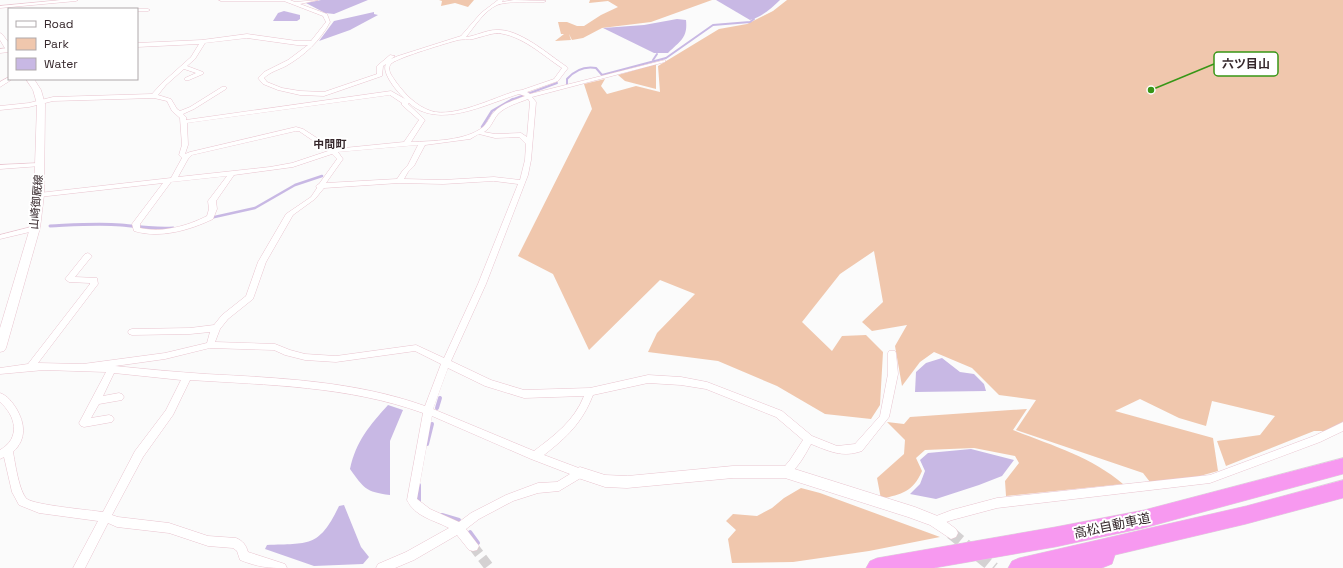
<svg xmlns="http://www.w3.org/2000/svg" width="1343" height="568" font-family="'Space Grotesk','Noto Sans JP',sans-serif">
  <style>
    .green { fill: #f0c7ad }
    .water { fill: #c8b8e4 }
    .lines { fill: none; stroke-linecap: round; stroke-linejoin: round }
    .stream-far3 { stroke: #c8b8e4; stroke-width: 2 }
    .stream-far2 { stroke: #c8b8e4; stroke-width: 2.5 }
    .stream-far1 { stroke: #c8b8e4; stroke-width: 3 }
    .stream { stroke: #c8b8e4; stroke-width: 4 }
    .minor-tunnel { stroke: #d4d1d2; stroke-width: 10; stroke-dasharray: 10 5; stroke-linecap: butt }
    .tertiary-tunnel { stroke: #d4d1d2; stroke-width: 12; stroke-dasharray: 12 6; stroke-linecap: butt }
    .minor-casing { stroke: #e9c4cf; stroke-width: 1 }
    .tertiary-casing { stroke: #e9c4cf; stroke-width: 1 }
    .secondary-casing { stroke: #e9c4cf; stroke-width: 1 }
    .motorway-casing { stroke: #dbd8d9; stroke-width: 1 }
    .minor { fill: #fff; fill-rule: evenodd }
    .tertiary { fill: #fff; fill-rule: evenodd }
    .secondary { fill: #fff; fill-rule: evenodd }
    .motorway { fill: #f799f0; fill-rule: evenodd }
    .labels { text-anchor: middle; stroke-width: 4; stroke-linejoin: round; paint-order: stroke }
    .far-quarter-label { font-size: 11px; font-weight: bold; fill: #36282c; stroke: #fff }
    .street-label { font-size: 11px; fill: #36282c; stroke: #fff }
    .near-street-label { font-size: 13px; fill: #36282c; stroke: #fff }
    .leader { fill: none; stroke: #379616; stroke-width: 1.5 }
    .callout-dot { fill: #379616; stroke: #fff; stroke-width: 1.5 }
    .callout { fill: #fff; stroke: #379616; stroke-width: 1.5 }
    .callout-label { font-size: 12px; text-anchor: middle; font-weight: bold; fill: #36282c }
  </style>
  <rect width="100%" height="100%" fill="#fbfbfb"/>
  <g class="green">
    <polygon points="439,0 474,0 468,7 455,3 441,6 442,1"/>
    <polygon points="590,0 712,0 651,22 602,28 583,38 572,40 569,34 571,40 555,41 564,34 561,34 558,22 567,22 577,26 584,26 601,15 618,7 608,1 589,3"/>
    <polygon points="787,0 1343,0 1343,431 1314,431 1226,466 1217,441 1260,435 1275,416 1212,401 1206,426 1179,418 1140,399 1115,411 1213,438 1218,471 1189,479 1150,482 1143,473 1016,430 1036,400 999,395 972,368 934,352 920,362 902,386 895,346 907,325 872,331 862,322 883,302 874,251 840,274 802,322 832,351 842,336 866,335 883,352 880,405 871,419 825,414 777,386 718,361 648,352 657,333 695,294 660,280 589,350 553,274 518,256 592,109 584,84 605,79 601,86 607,94 636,86 660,92 658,66 719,29 747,24 773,11"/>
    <polygon points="656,64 656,89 625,81 618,75"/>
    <path d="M 1027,409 L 1013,430 C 1051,445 1092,457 1123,484 L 1006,496 L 1005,481 L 1019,463 L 1015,456 L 974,448 L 925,450 L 916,458 L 922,471 C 913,492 902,494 881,499 L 877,478 L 904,454 L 905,440 L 887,422 L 904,424 L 910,417 Z"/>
    <polygon points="801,488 820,493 940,537 869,551 793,562 732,563 728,539 736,530 726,521 733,514 757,516 772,508 784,498"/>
  </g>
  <g class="water">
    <polygon points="321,0 368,0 334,14 325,13 306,3"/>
    <path d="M 716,0 L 780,0 C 772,8 760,18 750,20 Z"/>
    <polygon points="284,11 300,15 300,19 297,21 273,21 278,13"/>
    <polygon points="374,12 374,14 378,15 350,30 319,41 334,21"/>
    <path d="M 677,19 L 686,20 C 688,38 680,41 668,53 L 654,53 L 603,28 L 644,25 Z"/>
    <polygon points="942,358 960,372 974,374 984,384 986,391 915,392 916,372 926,363"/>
    <path d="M 388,405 L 403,410 L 390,441 L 390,495 C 365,492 364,488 350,469 C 356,441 370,425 388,405 Z"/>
    <polygon points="971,449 1014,460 1002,476 979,485 936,499 910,494 920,484 925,471 920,460 928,453"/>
    <path d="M 344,505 L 361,547 L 369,557 L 363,564 L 314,566 L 265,549 L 267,545 C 309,543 319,548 339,506 Z"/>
  </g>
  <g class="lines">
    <g class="stream-far3">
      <polyline points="653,60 657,54"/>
      <path d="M 567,84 L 567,79 C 575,70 584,66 596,68 L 602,75 L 666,58 L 713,25 L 750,22 L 754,19"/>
      <polyline points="511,100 557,83"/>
    </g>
    <g class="stream-far2">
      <polyline points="482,127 492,111 513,99"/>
      <polyline points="210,218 255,208 295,185 322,176"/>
    </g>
    <path class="stream-far1" d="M 50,226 C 73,225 97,223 121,225 C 140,227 154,229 173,228"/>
    <g class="stream">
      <polyline points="437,408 440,398"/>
      <polyline points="427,444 432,424"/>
      <polyline points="419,485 419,503"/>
      <polyline points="442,515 459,520"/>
      <polyline points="470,532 478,543"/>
    </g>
    <polyline class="minor-tunnel" points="473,546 490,568"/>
    <polyline class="tertiary-tunnel" points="951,533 994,568"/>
    <g class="minor-casing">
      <g id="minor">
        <polygon points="61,0 78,0 76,1 0,8 0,6"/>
        <path d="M 219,0 L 290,0 L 295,2 L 318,0 L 300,4 L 327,14 L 330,22 C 320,41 305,55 286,66 C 278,70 270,72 264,78 L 267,82 L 282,88 L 300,91 L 324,92 L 377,74 L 377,66 L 390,55 L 395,56 L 391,59 L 398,56 L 461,36 L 481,13 L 498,0 L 503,0 L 502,2 L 514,0 L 546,1 L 544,2 C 532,2 507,1 497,5 C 484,11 475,26 466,37 C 476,36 486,30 496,30 C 519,28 549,55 567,67 L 568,68 L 558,81 L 527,92 L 530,94 L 665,60 L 665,62 L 532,97 L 536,102 L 531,160 L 528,175 L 486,284 L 451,361 L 491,380 L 524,390 L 590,388 L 648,375 L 681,377 L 707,382 L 782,411 L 812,436 L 837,446 L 855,444 L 880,416 L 888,374 L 888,353 L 889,351 L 895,351 L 896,353 L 898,374 L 889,417 L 862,451 C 842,458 829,451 811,444 C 806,453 793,479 781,475 L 780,472 L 790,460 L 803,440 L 776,417 L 706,389 L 681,385 L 648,383 L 593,395 C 582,423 567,437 544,455 L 584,470 L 585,473 L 584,476 L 559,491 L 538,493 L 513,501 L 479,519 L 466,529 L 479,546 L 477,550 L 473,551 L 469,550 L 457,535 L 414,560 L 395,568 L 376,568 L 378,564 L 406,552 L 449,528 C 434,520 415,517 407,500 L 423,413 C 348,386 268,385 190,380 L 173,415 L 143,457 L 112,515 L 118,517 L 169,523 L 208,536 L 236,538 C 243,541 246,545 248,552 L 285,564 L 287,568 C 267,568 258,567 240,560 L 237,551 L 233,548 L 208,546 L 169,533 L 117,527 L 108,523 L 85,568 L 73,568 L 98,521 L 39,513 L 19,505 L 12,492 L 4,457 L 0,459 L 0,450 C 21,438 16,416 0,402 L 0,393 C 8,396 12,402 16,408 C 25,423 27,439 13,452 C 15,462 19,492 27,499 C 35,505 89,510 103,512 L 135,451 L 166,410 L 181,380 L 114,373 L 103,396 L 119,393 L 122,394 L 124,397 L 122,400 L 99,404 L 91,418 L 109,415 L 112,416 L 114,419 L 112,422 L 84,427 L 81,426 L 79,423 L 106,372 L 44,370 L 0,374 L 0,368 L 28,364 L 90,284 L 90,283 L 69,282 L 65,279 L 85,254 L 88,253 L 92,256 L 75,277 L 97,278 L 98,284 L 38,363 L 83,364 L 165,353 L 207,343 L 210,332 L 190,334 L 132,335 L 129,334 L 128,332 L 129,330 L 132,329 L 190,328 L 214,325 L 222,315 L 246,296 L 258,262 L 286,214 L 311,197 L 317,188 L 316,186 L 317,185 L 319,184 L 337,159 L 332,154 L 293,167 L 234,175 L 216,201 L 217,209 L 213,219 C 190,230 160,239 134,231 L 132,224 L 163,183 L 39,197 L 36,195 L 39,193 L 171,178 L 182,158 L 179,155 L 182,145 L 180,118 L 172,111 L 167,101 L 154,98 L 53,101 L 29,107 L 0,110 L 0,106 L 29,103 L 53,97 L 152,94 L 162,83 L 191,57 L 199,44 L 137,47 L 137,43 L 202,40 L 247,34 L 297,41 L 311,41 L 326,22 L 323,16 L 284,1 L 221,1 ZM 497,33 C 522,35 542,55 562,68 L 554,79 L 522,90 L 516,91 C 493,98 454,118 431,111 C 416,106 405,94 396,82 C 393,77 385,69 392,63 C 400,57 447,43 458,40 C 463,39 468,40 473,39 C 481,37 489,34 497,33 ZM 247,38 L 297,45 L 308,45 L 288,60 L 264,72 L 258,78 L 263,84 L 278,90 L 300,95 L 324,96 L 382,76 L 383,66 L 386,64 C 381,73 398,93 405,99 L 391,91 L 186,120 L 186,117 L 183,114 L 194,109 L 226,89 L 226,87 L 222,87 L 190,107 L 180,111 L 177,109 L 171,99 L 158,95 L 166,85 L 184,69 L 196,73 L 185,78 L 185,80 L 189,80 L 203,74 L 203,72 L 187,66 L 195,59 L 205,43 ZM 519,94 L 525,96 C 515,100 501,104 494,112 C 490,116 488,123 483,127 C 466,141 432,141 411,142 L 425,120 L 408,104 L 409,103 C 438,130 486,104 519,94 ZM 390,95 L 402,103 L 402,105 L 419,120 L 404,142 L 334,149 L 303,129 L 296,127 L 190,152 L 185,154 L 188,145 L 187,123 ZM 528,99 L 530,102 L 527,137 L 521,133 L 495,134 L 484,132 C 491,128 493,120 498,114 C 506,106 518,103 528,99 ZM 296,131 L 299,131 L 328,151 L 292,163 L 270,167 L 178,177 L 188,159 L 192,155 ZM 479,134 L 495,138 L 519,137 L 526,144 L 525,160 L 520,180 L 494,177 L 443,180 L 404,179 L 408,172 L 414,166 L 425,145 L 470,139 ZM 418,145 L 408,165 L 403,170 L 397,179 L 326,183 L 343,159 L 338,152 ZM 227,176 L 208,201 L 209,209 L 207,216 C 187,226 163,233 140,228 L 140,224 L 171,182 ZM 494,181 L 518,184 L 478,284 L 444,358 L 416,345 L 336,356 L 305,354 L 290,350 L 275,344 L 215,342 L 220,329 L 228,319 L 253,299 L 266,262 L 293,215 L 315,199 L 324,188 L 399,183 L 443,184 ZM 210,348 L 274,350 L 285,355 L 305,360 L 336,362 L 415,351 L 441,364 L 425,406 C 355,381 280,378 206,374 C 176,372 145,369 115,366 L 165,359 ZM 448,368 L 485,386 L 524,398 L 584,396 C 574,421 555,435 534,451 L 433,409 ZM 432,416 L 531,459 L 570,474 L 557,482 L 538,483 L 506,495 L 471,513 L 459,522 L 430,509 L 417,499 Z"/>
        <polygon points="135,9 148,9 150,10 148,11 137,11 137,9"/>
        <polygon points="9,48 9,52 0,53 0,49"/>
        <polygon points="9,77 9,79 12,79 11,80 0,87 0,82"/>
        <polygon points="39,163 41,164 41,166 0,169 0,165"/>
        <polygon points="35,226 39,228 38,230 0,239 0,235"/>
        <polygon points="1343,422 1343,431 1320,442 1210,483 997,508 952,520 935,526 931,524 930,521 931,518 952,510 997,498 1210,475 1314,436"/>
      </g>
    </g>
    <g class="tertiary-casing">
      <polygon id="tertiary" points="733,466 785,466 915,507 940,517 956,529 958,533 956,537 951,539 930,525 908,517 785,478 733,478 627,488 605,487 575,477 574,473 575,469 580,467 605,475 627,476"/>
    </g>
    <g class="secondary-casing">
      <g id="secondary">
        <polygon points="0,33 2,34 9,43 9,50 6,50 0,40"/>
        <polygon points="26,79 34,79 41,90 45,104 44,195 40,228 6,348 4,351 0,352 0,328 30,228 34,195 37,104 33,90"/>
      </g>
    </g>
    <g class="motorway-casing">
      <g id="motorway">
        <polygon points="1343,458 1343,474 1144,528 1055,547 934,568 866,568 870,561 877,558 1055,527 1144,510"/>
        <polygon points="1343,480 1343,498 1246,524 1115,555 1112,564 1102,568 1008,568 1012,561 1019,558 1246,506"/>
      </g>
    </g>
    <use href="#minor" class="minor"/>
    <use href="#tertiary" class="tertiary"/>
    <use href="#secondary" class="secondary"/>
    <use href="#motorway" class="motorway"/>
  </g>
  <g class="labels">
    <g class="far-quarter-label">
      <text x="330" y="148">中間町</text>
    </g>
    <g class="street-label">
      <text transform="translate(36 202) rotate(-85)" y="4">山崎御厩線</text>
    </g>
    <g class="near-street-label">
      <text transform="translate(1112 525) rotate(-12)" y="5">高松自動車道</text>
    </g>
  </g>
  <path class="leader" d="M1151 90L1214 64"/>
  <circle class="callout-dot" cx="1151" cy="90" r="4"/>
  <rect class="callout" x="1214" y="52" width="64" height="24" rx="4"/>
  <g class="callout-label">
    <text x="1246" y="68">六ツ目山</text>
  </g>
  <rect x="8" y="8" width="130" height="72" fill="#ffffff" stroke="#afa9ab"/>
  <rect x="16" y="21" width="20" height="6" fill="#ffffff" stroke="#afa9ab"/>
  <text x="44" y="28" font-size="12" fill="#36282c">Road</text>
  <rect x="16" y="38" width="20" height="12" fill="#f0c7ad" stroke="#afa9ab"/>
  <text x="44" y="48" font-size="12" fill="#36282c">Park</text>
  <rect x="16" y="58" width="20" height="12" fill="#c8b8e4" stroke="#afa9ab"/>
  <text x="44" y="68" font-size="12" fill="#36282c">Water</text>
</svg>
